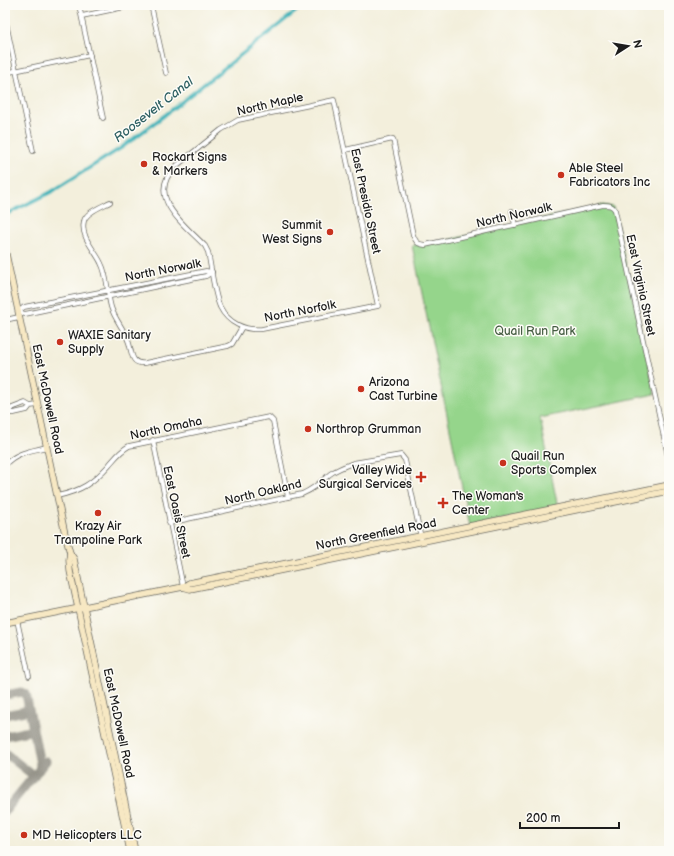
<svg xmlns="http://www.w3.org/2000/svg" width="674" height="856" font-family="'Balsamiq Sans',sans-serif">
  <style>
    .green { fill: #95d58b; stroke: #587854 }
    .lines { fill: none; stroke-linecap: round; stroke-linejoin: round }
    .canal { stroke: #43b4ba; stroke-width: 3.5 }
    .taxiway { stroke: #88867c; stroke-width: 9 }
    .minor-casing { stroke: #67665f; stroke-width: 5.5 }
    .secondary-casing { stroke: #67665f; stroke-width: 7 }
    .minor { stroke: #fff; stroke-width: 4 }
    .secondary { stroke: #f7e8c3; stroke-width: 5.5 }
    .poi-dot { fill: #c8321e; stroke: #fdfcf7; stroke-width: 1.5 }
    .labels { text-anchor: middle; stroke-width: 3; stroke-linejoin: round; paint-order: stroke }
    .street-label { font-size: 12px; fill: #1c1c1c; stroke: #fdfcf7 }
    .poi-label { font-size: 12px; fill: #1c1c1c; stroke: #fdfcf7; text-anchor: start }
    .park-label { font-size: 12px; fill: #465d43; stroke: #fdfcf7 }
    .water-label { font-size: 13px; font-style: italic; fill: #2e6063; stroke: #fdfcf7 }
  </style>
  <rect width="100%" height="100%" fill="#fdfcf7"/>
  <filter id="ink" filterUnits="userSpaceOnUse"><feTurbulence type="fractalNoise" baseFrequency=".025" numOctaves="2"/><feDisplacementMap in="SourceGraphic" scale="8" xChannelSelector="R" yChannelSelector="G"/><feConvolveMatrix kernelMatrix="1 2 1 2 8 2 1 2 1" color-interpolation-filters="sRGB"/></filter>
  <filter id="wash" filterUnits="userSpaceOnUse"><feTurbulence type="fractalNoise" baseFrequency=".012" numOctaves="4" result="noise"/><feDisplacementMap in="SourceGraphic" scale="16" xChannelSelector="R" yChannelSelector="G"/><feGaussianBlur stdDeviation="0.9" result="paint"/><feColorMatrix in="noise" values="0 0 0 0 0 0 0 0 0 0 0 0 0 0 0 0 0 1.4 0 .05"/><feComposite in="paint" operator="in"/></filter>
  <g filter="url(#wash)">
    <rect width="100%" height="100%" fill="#f3efdc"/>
    <polygon class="green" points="603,205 613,207 655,394 540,418 558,508 470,526 412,245 425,245"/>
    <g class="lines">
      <polyline class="canal" points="5,215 51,192 121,148 165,115 304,5"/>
      <g class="taxiway">
        <polyline points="5,695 22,692 26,694 40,764 39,770"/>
        <polyline points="5,715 25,711 28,707"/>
        <polyline points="5,736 29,731 34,734"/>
        <polyline points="5,753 34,776"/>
        <polyline points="5,811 46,761"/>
      </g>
    </g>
  </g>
  <g filter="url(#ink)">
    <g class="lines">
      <g class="minor-casing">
        <g id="minor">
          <polyline points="79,5 103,118"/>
          <polyline points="151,5 166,73"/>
          <polyline points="82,16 134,5"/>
          <polyline points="5,18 33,151"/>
          <polyline points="5,73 90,55"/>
          <path d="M 334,100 L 378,306 L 262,329 C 245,331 228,323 220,307 C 214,294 211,266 208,252 L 205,246 C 185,225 145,197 175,167 L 221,130 L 238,120 Z"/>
          <path d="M 345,150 L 393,139 L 413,235 C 416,242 417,244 425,245 L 603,205 C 609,205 612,205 615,210 L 669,461"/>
          <path d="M 110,202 C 103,206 86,212 84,221 C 80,237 95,250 101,263 C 108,276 107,293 111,307 C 115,320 125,330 129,343 C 132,353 131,365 145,363 L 228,346 L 232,344 L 242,327"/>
          <polyline points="512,211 515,225"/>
          <polyline points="18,312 25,314 206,276 212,272"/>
          <polyline points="18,312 24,307 206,271 212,272"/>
          <polyline points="5,320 19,317"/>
          <polyline points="30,406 27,410 14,413 6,413 12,408 25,403 30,406 38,405"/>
          <polyline points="153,440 183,587"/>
          <path d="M 5,465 C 16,452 31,451 47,447"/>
          <path d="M 57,496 C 81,491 93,483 109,465 C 115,458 120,451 129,446 L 269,417 L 273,421 L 288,497"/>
          <path d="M 169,523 L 302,494 C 314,489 321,482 330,474 C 337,469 345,466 353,463 L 401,455 L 405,460 L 421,538"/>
          <polyline points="17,620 29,676"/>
        </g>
      </g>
      <g class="secondary-casing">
        <g id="secondary">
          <polyline points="5,249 65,534 70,553 74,559 135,851"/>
          <polyline points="70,553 69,560 70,571 130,851"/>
          <polyline points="183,587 190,589 669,491"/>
          <polyline points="5,623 183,587 189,583 248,571 669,485"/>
        </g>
      </g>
      <use href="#minor" class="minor"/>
      <use href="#secondary" class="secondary"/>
    </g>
  </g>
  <g class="poi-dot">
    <circle cx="144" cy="164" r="4"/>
    <circle cx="561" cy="175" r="4"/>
    <circle cx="330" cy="232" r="4"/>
    <circle cx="60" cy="342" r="4"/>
    <circle cx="361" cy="389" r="4"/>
    <circle cx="308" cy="429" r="4"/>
    <circle cx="503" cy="463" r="4"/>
    <path d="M419 471h4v4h4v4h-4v4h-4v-4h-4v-4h4z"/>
    <path d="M441 497h4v4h4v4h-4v4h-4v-4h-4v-4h4z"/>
    <circle cx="98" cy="513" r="4"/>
    <circle cx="24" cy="835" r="4"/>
  </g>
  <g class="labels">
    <g class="street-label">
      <text transform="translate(270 104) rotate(-13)" y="4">North Maple</text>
      <text transform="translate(366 201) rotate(78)" y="4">East Presidio Street</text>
      <text transform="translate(514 215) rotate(-13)" y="4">North Norwalk</text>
      <text transform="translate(163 270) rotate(-11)" y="4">North Norwalk</text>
      <text transform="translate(641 285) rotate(78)" y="4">East Virginia Street</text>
      <text transform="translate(300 311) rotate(-11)" y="4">North Norfolk</text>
      <text transform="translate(48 399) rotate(78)" y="4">East McDowell Road</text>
      <text transform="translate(166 428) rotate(-12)" y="4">North Omaha</text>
      <text transform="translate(263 492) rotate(-13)" y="4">North Oakland</text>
      <text transform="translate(177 512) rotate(78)" y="4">East Oasis Street</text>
      <text transform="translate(376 534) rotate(-11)" y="4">North Greenfield Road</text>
      <text transform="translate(119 723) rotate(78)" y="4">East McDowell Road</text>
    </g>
    <g class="poi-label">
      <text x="152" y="161">Rockart Signs<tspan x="152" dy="14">&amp; Markers</tspan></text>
      <text x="569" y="172">Able Steel<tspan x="569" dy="14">Fabricators Inc</tspan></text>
      <text x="322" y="229" text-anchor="end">Summit<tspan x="322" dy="14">West Signs</tspan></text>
      <text x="68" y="339">WAXIE Sanitary<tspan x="68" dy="14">Supply</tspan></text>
      <text x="369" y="386">Arizona<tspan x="369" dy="14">Cast Turbine</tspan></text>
      <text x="316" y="433">Northrop Grumman</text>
      <text x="511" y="460">Quail Run<tspan x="511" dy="14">Sports Complex</tspan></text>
      <text x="412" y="474" text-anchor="end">Valley Wide<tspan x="412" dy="14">Surgical Services</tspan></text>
      <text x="452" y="500">The Woman's<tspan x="452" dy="14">Center</tspan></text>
      <text x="98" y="530" text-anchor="middle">Krazy Air<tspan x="98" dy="14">Trampoline Park</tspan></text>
      <text x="32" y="839">MD Helicopters LLC</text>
    </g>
    <g class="park-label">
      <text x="535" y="335">Quail Run Park</text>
    </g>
    <g class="water-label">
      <text transform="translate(153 109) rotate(-38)" y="5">Roosevelt Canal</text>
    </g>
  </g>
  <rect width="674" height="856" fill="none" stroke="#fdfcf7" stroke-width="20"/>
  <g transform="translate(628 46) rotate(78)" stroke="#fdfcf7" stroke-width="3" paint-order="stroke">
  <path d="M0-3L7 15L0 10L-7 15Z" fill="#1c1c1c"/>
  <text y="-6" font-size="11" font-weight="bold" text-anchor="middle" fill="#1c1c1c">N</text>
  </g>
  <path d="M520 822v6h99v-6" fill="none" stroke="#1c1c1c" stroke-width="2"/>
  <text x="526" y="822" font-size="12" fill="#1c1c1c" stroke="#fdfcf7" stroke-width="3" paint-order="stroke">200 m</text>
</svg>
